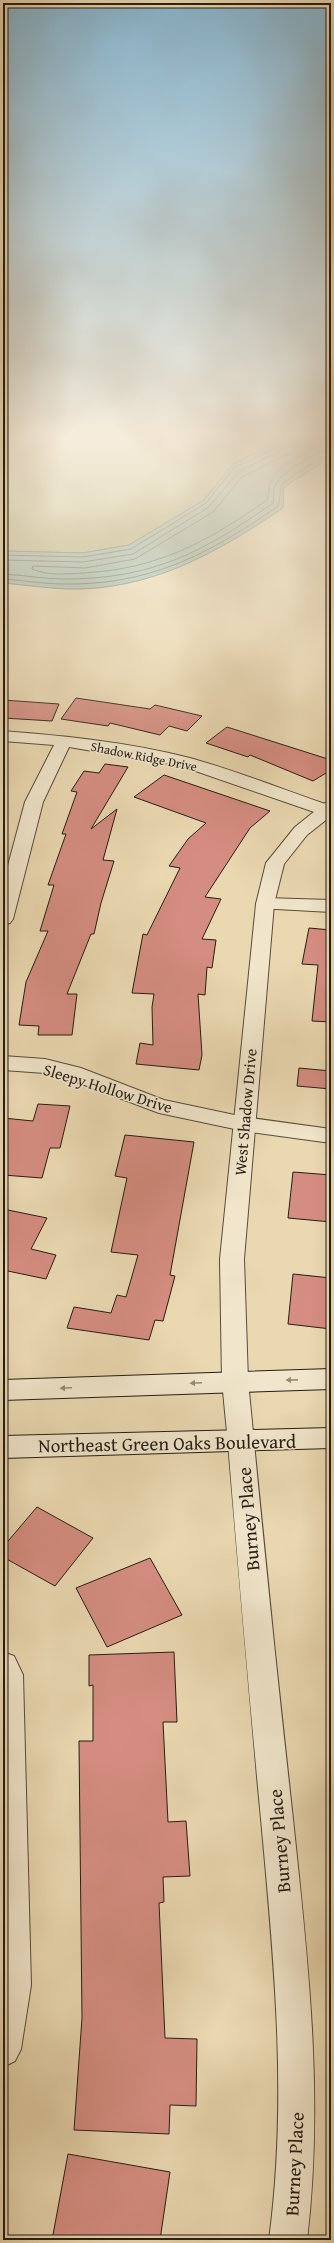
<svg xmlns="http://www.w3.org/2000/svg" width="334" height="2243" font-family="'Gentium Book Plus',serif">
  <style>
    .green { fill: #bfbc86; stroke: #726c4d }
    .water { fill: #98baad; stroke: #6a7b70 }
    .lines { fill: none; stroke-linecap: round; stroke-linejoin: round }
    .shore { stroke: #5e6c60; stroke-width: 1 }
    .building { fill: #d58d81; stroke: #251d14 }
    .minor-casing { stroke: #564c3b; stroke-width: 2 }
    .tertiary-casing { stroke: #564c3b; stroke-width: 2 }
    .secondary-casing { stroke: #251d14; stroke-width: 2 }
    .minor { fill: #f1e6cc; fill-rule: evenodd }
    .tertiary { fill: #f1e6cc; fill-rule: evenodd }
    .secondary { fill: #f1e6cc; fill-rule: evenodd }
    .oneway { fill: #958c79 }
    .labels { text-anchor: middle; stroke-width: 3; stroke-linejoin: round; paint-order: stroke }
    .far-street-label { font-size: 13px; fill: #251d14; stroke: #f1e6cc }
    .street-label { font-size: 16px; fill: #251d14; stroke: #f1e6cc }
    .near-street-label { font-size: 19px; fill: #251d14; stroke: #f1e6cc }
  </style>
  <rect width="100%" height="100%" fill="#ead8b1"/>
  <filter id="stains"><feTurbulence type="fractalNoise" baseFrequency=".005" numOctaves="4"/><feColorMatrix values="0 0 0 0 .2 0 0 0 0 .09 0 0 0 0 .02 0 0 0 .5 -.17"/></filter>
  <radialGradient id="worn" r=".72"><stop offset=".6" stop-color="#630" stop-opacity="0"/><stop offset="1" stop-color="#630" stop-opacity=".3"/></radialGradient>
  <polygon class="green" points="3,437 283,437 232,465 204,500 129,545 83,553 3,551"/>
  <path class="water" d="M 288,437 L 331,437 L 331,457 L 284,487 L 283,508 C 217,553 150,591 67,589 C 46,588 24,585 3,583 L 3,551 L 83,553 L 129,545 L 204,500 L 232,465 Z"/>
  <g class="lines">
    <g class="shore">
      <path d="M 299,437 L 298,445 L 293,451 L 242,477 L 213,512 L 135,559 L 85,568 L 33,566 L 32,569 C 48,576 66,574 83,573 C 158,569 207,542 267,500 C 269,494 268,487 271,481 C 277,466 315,446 331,443"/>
      <polyline points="3,555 83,557 131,549 206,503 234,468 286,443 288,437"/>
      <polyline points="3,560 83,562 133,554 209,507 238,472 288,447 292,443 293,437"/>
      <path d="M 3,574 C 23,575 43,579 64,579 C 152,579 202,553 273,503 C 274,497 273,490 276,484 C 282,471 317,452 331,449"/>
      <path d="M 3,579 C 22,580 42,584 61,584 C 148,586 208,555 278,506 L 282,484 L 304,468 L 331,454"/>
    </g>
  </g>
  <g class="building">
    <polygon points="76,698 150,709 155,705 202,716 187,731 169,726 160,735 110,723 108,726 61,719"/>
    <polygon points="3,700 59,704 52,721 3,718"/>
    <polygon points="227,727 331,760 331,770 313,781 250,755 248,757 206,743"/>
    <polygon points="105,764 128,767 91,829 117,809 103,860 114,861 101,903 94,934 91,934 67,994 77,994 72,1035 38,1035 39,1026 19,1025 26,982 48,931 40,931 54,885 48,885 66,834 62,834 77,792 71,791 84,771 99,773"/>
    <polygon points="164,775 270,811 250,828 205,897 221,899 202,939 216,940 212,968 207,967 205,995 198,994 202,1055 199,1070 136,1064 140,1043 153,1045 152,1007 154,994 132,993 143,934 147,935 180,868 169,866 188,839 206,823 134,797"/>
    <polygon points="309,928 331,930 331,1022 312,1021 318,965 302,964"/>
    <polygon points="299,1068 331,1071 331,1089 297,1086"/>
    <polygon points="38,1104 70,1106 60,1148 50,1148 42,1178 3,1175 3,1118 33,1121"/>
    <polygon points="125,1135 194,1142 170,1275 175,1276 163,1321 155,1320 149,1340 67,1328 74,1307 111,1313 117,1295 126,1297 138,1255 111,1252 127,1178 115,1176"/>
    <polygon points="293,1172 331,1175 331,1222 288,1218"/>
    <polygon points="3,1209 47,1218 31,1249 56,1255 46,1279 3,1270"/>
    <polygon points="293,1274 331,1278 331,1329 288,1324"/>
    <polygon points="37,1507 93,1538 55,1586 3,1557 3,1547"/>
    <polygon points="150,1558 182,1615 107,1647 76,1588"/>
    <polygon points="174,1652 177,1722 163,1722 168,1822 186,1821 190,1876 163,1877 164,1902 159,1903 165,2038 197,2039 196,2106 170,2105 169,2134 74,2130 82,2018 79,1741 93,1741 93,1685 89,1686 89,1655"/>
    <polygon points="68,2154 170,2172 160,2240 52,2240"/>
  </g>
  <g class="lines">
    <g class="minor-casing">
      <g id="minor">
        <path d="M 3,731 C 65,736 129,742 190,758 C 237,771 284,790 331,806 L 331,814 L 320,814 L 181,766 L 69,747 L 43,802 L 13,919 L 10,923 L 3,925 L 3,884 L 25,802 L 54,745 L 3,741 Z"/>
        <polygon points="265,898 331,900 331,912 258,908 256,904 258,900"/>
        <polygon points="3,1056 45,1059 81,1068 164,1100 244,1117 331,1129 331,1143 244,1131 159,1113 66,1078 45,1073 3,1070"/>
        <path d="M 241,1432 L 250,1436 L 254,1443 C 266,1568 279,1694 293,1819 C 308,1961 324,2098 307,2240 L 269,2240 C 288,2098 274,1961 261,1819 C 249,1694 238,1569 228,1443 L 232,1436 Z"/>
        <polygon points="3,1652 14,1656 23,1675 31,1985 21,2049 15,2061 3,2067"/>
      </g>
    </g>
    <g class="tertiary-casing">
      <polygon id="tertiary" points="331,802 331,816 307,835 284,864 274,904 244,1259 248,1381 254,1443 250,1450 241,1454 232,1450 228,1443 222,1381 220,1259 256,904 266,863 295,827 325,803"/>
    </g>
    <g class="secondary-casing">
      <g id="secondary">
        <polygon points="331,1369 331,1389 3,1400 3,1380"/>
        <polygon points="331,1428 331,1448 3,1458 3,1436"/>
      </g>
    </g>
    <use href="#minor" class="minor"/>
    <use href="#tertiary" class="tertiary"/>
    <use href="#secondary" class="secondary"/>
  </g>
  <defs><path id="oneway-solid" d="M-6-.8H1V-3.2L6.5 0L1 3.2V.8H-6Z"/></defs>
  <g class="oneway">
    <use href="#oneway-solid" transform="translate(292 1380) rotate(179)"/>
    <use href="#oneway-solid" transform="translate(196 1383) rotate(178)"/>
    <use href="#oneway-solid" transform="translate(66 1388) rotate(178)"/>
  </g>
  <linearGradient id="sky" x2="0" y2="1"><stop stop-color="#88b6d0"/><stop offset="0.58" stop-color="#f6eddc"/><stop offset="1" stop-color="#f6eddc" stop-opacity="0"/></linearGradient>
  <rect width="334" height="751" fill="url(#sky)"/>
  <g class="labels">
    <g class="far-street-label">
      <text transform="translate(144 756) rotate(11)" y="5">Shadow Ridge Drive</text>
    </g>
    <g class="street-label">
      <text transform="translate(108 1088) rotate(17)" y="6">Sleepy Hollow Drive</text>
      <text transform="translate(245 1112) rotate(-85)" y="6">West Shadow Drive</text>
    </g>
    <g class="near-street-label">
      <text transform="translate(167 1443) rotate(-1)" y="7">Northeast Green Oaks Boulevard</text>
      <text transform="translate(248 1519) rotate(-95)" y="7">Burney Place</text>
      <text transform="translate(279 1841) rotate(-95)" y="7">Burney Place</text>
      <text transform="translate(294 2164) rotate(-87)" y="7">Burney Place</text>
    </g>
  </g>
  <rect width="334" height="2243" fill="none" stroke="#ead8b1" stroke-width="16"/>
  <rect x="4" y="4" width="326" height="2235" fill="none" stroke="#251d14" stroke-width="2"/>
  <rect x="8" y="8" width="318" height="2227" fill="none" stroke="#251d14"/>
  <rect width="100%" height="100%" filter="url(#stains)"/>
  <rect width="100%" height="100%" fill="url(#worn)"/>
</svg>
